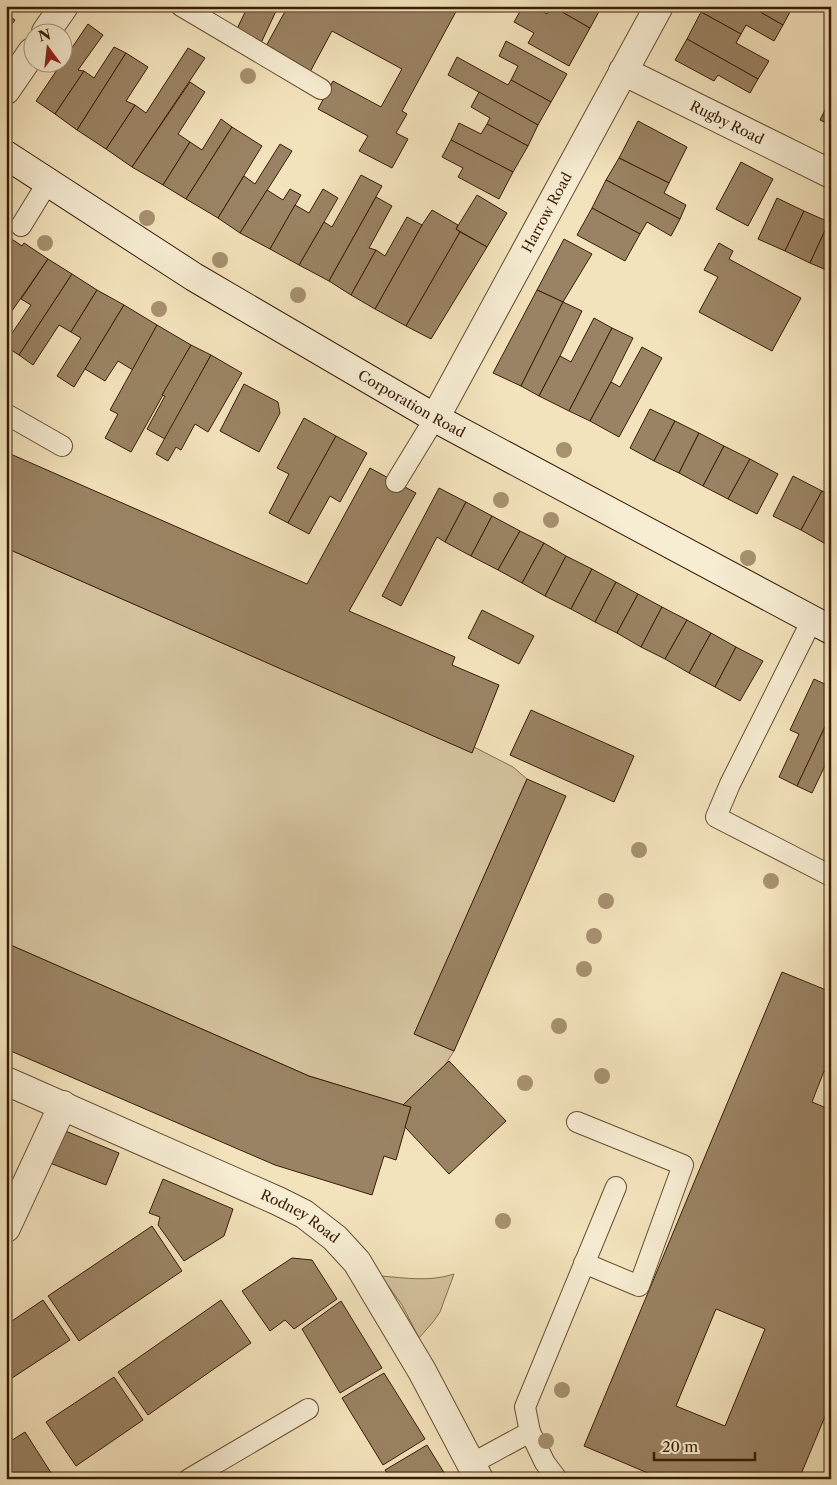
<svg xmlns="http://www.w3.org/2000/svg" width="837" height="1485" font-family="'Libre Caslon Text',serif">
  <style>
    .green { fill: #d3c19d; stroke: #866e50 }
    .building { fill: #9a8364; stroke: #391c04; fill-rule: evenodd }
    .lines { fill: none; stroke-linecap: round; stroke-linejoin: round }
    .lane-casing { stroke: #684e32; stroke-width: 22 }
    .street-casing { stroke: #684e32; stroke-width: 30 }
    .secondary-casing { stroke: #391c04; stroke-width: 30 }
    .lane { stroke: #f7edd3; stroke-width: 20 }
    .street { stroke: #f7edd3; stroke-width: 28 }
    .secondary { stroke: #f7edd3; stroke-width: 28 }
    .tree { fill: #a69170 }
    .labels { text-anchor: middle; stroke-width: 5; stroke-linejoin: round; paint-order: stroke }
    .street-label { font-size: 14px; fill: #391c04; stroke: #f7edd3 }
  </style>
  <rect width="100%" height="100%" fill="#f3e3bc"/>
  <filter id="stains"><feTurbulence type="fractalNoise" baseFrequency=".004" numOctaves="4"/><feColorMatrix values="0 0 0 0 .2 0 0 0 0 .09 0 0 0 0 .02 0 0 0 .5 -.17"/></filter>
  <radialGradient id="worn" r=".72"><stop offset=".6" stop-color="#630" stop-opacity="0"/><stop offset="1" stop-color="#630" stop-opacity=".3"/></radialGradient>
  <g class="green">
    <polygon points="6,548 472,752 474,747 513,767 527,779 415,1034 454,1051 445,1065 403,1105 309,1076 6,943"/>
    <path d="M 454,1274 L 440,1312 L 433,1322 L 419,1338 L 402,1305 L 381,1276 C 406,1278 430,1282 454,1274 Z"/>
  </g>
  <g class="building">
    <polygon points="248,6 272,6 277,9 261,43 236,31"/>
    <polygon points="288,6 459,6 402,111 407,114 396,133 408,139 392,168 359,151 368,136 318,109 333,81 381,107 402,69 332,31 310,72 265,48"/>
    <polygon points="523,6 533,6 547,14 552,6 590,28 569,66 528,43 534,33 514,22"/>
    <polygon points="552,6 602,6 590,28"/>
    <polygon points="704,6 750,6 783,25 774,41 746,25 741,34 701,12"/>
    <polygon points="750,6 785,6 791,10 783,25"/>
    <polygon points="701,12 741,34 736,43 769,61 758,79 687,39"/>
    <polygon points="6,14 15,20 6,32"/>
    <polygon points="88,24 103,35 78,70 84,71 55,114 36,101"/>
    <polygon points="687,39 758,79 750,93 718,75 714,81 675,60"/>
    <polygon points="506,41 567,74 551,102 511,80 518,66 499,56"/>
    <polygon points="114,47 126,53 77,130 55,114 84,71 94,78"/>
    <polygon points="188,48 205,58 132,167 106,149 135,105 146,113"/>
    <polygon points="126,53 148,67 126,101 135,105 106,149 77,130"/>
    <polygon points="457,57 508,85 511,80 551,102 538,125 448,75"/>
    <polygon points="190,82 205,92 178,134 190,142 163,185 132,167"/>
    <polygon points="479,92 538,125 528,146 487,124 490,118 471,107"/>
    <polygon points="831,98 831,125 820,120"/>
    <polygon points="221,119 232,127 186,199 163,185 190,142 202,150"/>
    <polygon points="638,121 687,147 669,183 619,158"/>
    <polygon points="459,123 481,134 487,124 528,146 513,172 451,140"/>
    <polygon points="232,127 262,146 218,218 186,199"/>
    <polygon points="451,140 513,172 499,199 458,177 463,168 442,157"/>
    <polygon points="280,144 292,151 240,233 218,218 244,176 255,184"/>
    <polygon points="619,158 669,183 664,193 686,205 680,219 606,180"/>
    <polygon points="741,162 773,179 748,226 716,209"/>
    <polygon points="361,175 382,186 329,281 299,265 324,222 332,227"/>
    <polygon points="606,180 680,219 671,236 647,222 640,234 592,208"/>
    <polygon points="290,189 301,195 270,249 240,233 267,190 283,200"/>
    <polygon points="323,189 338,198 299,265 270,249 295,205 309,213"/>
    <polygon points="477,195 507,213 487,247 456,229"/>
    <polygon points="376,197 392,206 369,248 376,250 351,295 329,281"/>
    <polygon points="777,198 804,211 785,251 758,239"/>
    <polygon points="592,208 640,234 625,261 577,235"/>
    <polygon points="432,210 458,225 456,229 460,232 406,326 375,309 422,225"/>
    <polygon points="804,211 829,222 810,263 785,251"/>
    <polygon points="407,217 422,225 375,309 351,295 376,250 385,256"/>
    <polygon points="829,222 831,223 831,272 810,263"/>
    <polygon points="460,232 487,247 431,339 406,326"/>
    <polygon points="7,236 22,246 24,243 48,259 7,318"/>
    <polygon points="564,239 592,254 563,302 537,290"/>
    <polygon points="719,243 733,251 729,259 801,298 772,351 699,312 718,277 704,270"/>
    <polygon points="48,259 72,274 19,355 6,347 6,342 31,305 21,299"/>
    <polygon points="72,274 97,290 71,332 59,325 33,365 19,355"/>
    <polygon points="97,290 124,305 74,387 57,376 81,338 71,332"/>
    <polygon points="537,290 563,302 521,386 493,373"/>
    <polygon points="563,302 582,311 560,356 539,396 521,386"/>
    <polygon points="124,305 157,325 133,370 118,361 105,381 85,369"/>
    <polygon points="594,318 612,328 569,411 539,396 560,356 571,362"/>
    <polygon points="157,325 191,345 131,452 105,438 118,414 110,410"/>
    <polygon points="612,328 633,338 611,382 590,421 569,411"/>
    <polygon points="191,345 211,355 165,439 147,429 165,396 162,395"/>
    <polygon points="642,347 662,358 619,437 590,421 611,382 620,387"/>
    <polygon points="211,355 242,373 208,432 195,424 181,450 176,447 168,461 156,454"/>
    <polygon points="244,384 278,402 280,413 259,452 220,431"/>
    <polygon points="650,409 675,421 654,461 630,448"/>
    <polygon points="304,418 336,436 288,523 269,513 289,474 277,468"/>
    <polygon points="675,421 699,433 679,473 654,461"/>
    <polygon points="699,433 724,446 703,486 679,473"/>
    <polygon points="336,436 367,453 340,502 330,496 309,534 288,523"/>
    <polygon points="724,446 750,459 728,499 703,486"/>
    <polygon points="6,452 307,584 370,468 416,493 349,611 455,657 452,665 499,685 472,753 6,548"/>
    <polygon points="750,459 778,474 757,514 728,499"/>
    <polygon points="793,476 822,491 801,530 773,516"/>
    <polygon points="439,488 466,502 445,542 437,537 401,606 382,596"/>
    <polygon points="822,491 831,495 831,547 801,530"/>
    <polygon points="466,502 492,516 471,556 445,542"/>
    <polygon points="492,516 520,531 498,570 471,556"/>
    <polygon points="520,531 544,543 522,583 498,570"/>
    <polygon points="544,543 566,556 545,596 522,583"/>
    <polygon points="566,556 592,569 571,609 545,596"/>
    <polygon points="592,569 616,582 595,622 571,609"/>
    <polygon points="616,582 638,594 617,633 595,622"/>
    <polygon points="638,594 662,607 641,647 617,633"/>
    <polygon points="662,607 687,620 665,659 641,647"/>
    <polygon points="482,610 534,636 519,664 468,638"/>
    <polygon points="687,620 711,633 689,673 665,659"/>
    <polygon points="711,633 736,647 715,687 689,673"/>
    <polygon points="736,647 763,661 740,701 715,687"/>
    <polygon points="814,679 831,687 831,714 797,786 779,777 799,734 790,730"/>
    <polygon points="531,710 634,756 614,802 510,755"/>
    <polygon points="831,714 831,753 812,793 797,786"/>
    <polygon points="527,779 566,796 454,1051 414,1034"/>
    <polygon points="6,943 309,1076 411,1107 396,1160 384,1156 372,1195 275,1165 6,1049"/>
    <path d="M 782,972 L 831,992 L 831,1074 L 824,1071 L 812,1102 L 831,1110 L 831,1402 L 799,1479 L 662,1479 L 584,1446 ZM 716,1309 L 765,1329 L 725,1426 L 676,1406 Z"/>
    <polygon points="449,1061 506,1121 449,1174 405,1127 411,1107 403,1105"/>
    <polygon points="63,1130 119,1153 106,1185 50,1163"/>
    <polygon points="163,1179 233,1209 224,1236 184,1261 158,1225 160,1217 149,1213"/>
    <polygon points="152,1226 182,1271 79,1341 48,1296"/>
    <polygon points="292,1258 312,1260 337,1299 294,1329 285,1320 270,1331 242,1291"/>
    <polygon points="43,1300 70,1340 6,1382 6,1325"/>
    <polygon points="221,1300 251,1343 148,1415 118,1372"/>
    <polygon points="341,1301 382,1368 340,1393 302,1329"/>
    <polygon points="384,1373 425,1439 383,1465 342,1398"/>
    <polygon points="114,1377 143,1420 76,1466 46,1422"/>
    <polygon points="25,1432 55,1479 6,1479 6,1444"/>
    <polygon points="427,1445 448,1479 391,1479 385,1470"/>
  </g>
  <g class="lines">
    <g class="lane-casing">
      <g id="lane">
        <polyline points="181,6 321,89"/>
        <polyline points="21,226 48,182"/>
        <polyline points="6,414 62,446"/>
        <polyline points="396,482 435,418"/>
        <polyline points="812,620 730,784 716,817 831,876"/>
        <polyline points="577,1122 683,1165 639,1286 584,1263"/>
        <polyline points="530,1432 545,1463 557,1479"/>
        <polyline points="471,1464 530,1432 525,1407 616,1187"/>
        <polyline points="189,1479 308,1409"/>
      </g>
    </g>
    <g class="street-casing">
      <g id="street">
        <polyline points="46,32 64,6"/>
        <path id="s1" d="M 623,71 L 831,174"/>
        <polyline points="6,90 32,52"/>
        <path id="s2" d="M 435,418 L 659,6"/>
        <path id="s3" d="M 6,1081 L 278,1201 L 304,1214 L 335,1238 L 357,1262 L 422,1371 L 479,1479"/>
        <polyline points="6,1228 63,1105"/>
      </g>
    </g>
    <g class="secondary-casing">
      <g id="secondary">
        <path id="s4" d="M 6,155 L 194,277 L 435,418 L 831,630"/>
      </g>
    </g>
    <use href="#lane" class="lane"/>
    <use href="#street" class="street"/>
    <use href="#secondary" class="secondary"/>
  </g>
  <g class="tree">
    <circle cx="248" cy="76" r="8"/>
    <circle cx="147" cy="218" r="8"/>
    <circle cx="45" cy="243" r="8"/>
    <circle cx="220" cy="260" r="8"/>
    <circle cx="298" cy="295" r="8"/>
    <circle cx="159" cy="309" r="8"/>
    <circle cx="564" cy="450" r="8"/>
    <circle cx="501" cy="500" r="8"/>
    <circle cx="551" cy="520" r="8"/>
    <circle cx="748" cy="558" r="8"/>
    <circle cx="639" cy="850" r="8"/>
    <circle cx="771" cy="881" r="8"/>
    <circle cx="606" cy="901" r="8"/>
    <circle cx="594" cy="936" r="8"/>
    <circle cx="584" cy="969" r="8"/>
    <circle cx="559" cy="1026" r="8"/>
    <circle cx="602" cy="1076" r="8"/>
    <circle cx="525" cy="1083" r="8"/>
    <circle cx="503" cy="1221" r="8"/>
    <circle cx="562" cy="1390" r="8"/>
    <circle cx="546" cy="1441" r="8"/>
  </g>
  <g class="labels">
    <g class="street-label">
      <text dy="5" stroke="none"><textPath href="#s1" startOffset="116">Rugby Road</textPath></text>
      <text dy="5" stroke="none"><textPath href="#s2" startOffset="234">Harrow Road</textPath></text>
      <text dy="5" stroke="none"><textPath href="#s4" startOffset="476">Corporation Road</textPath></text>
      <text dy="5" stroke="none"><textPath href="#s3" startOffset="324">Rodney Road</textPath></text>
    </g>
  </g>
  <rect width="837" height="1485" fill="none" stroke="#f3e3bc" stroke-width="25"/>
  <rect x="8" y="8" width="822" height="1470" fill="none" stroke="#391c04" stroke-width="2.5"/>
  <rect x="12" y="12" width="812" height="1460" fill="none" stroke="#391c04"/>
  <g transform="translate(48 48) rotate(345)"><circle r="24" fill="#f7edd3" stroke="#ab9980"/>
  <path d="M0-4L9 19L0 12L-9 19Z" fill="#8f2418"/>
  <text y="-8" font-size="14" font-weight="bold" text-anchor="middle" fill="#391c04">N</text>
  </g>
  <path d="M654 1452v8h101v-8" fill="none" stroke="#391c04" stroke-width="2.5"/>
  <text x="662" y="1452" font-size="15" fill="#391c04" stroke="#f7edd3" stroke-width="4" paint-order="stroke">20 m</text>
  <rect width="100%" height="100%" filter="url(#stains)"/>
  <rect width="100%" height="100%" fill="url(#worn)"/>
</svg>
